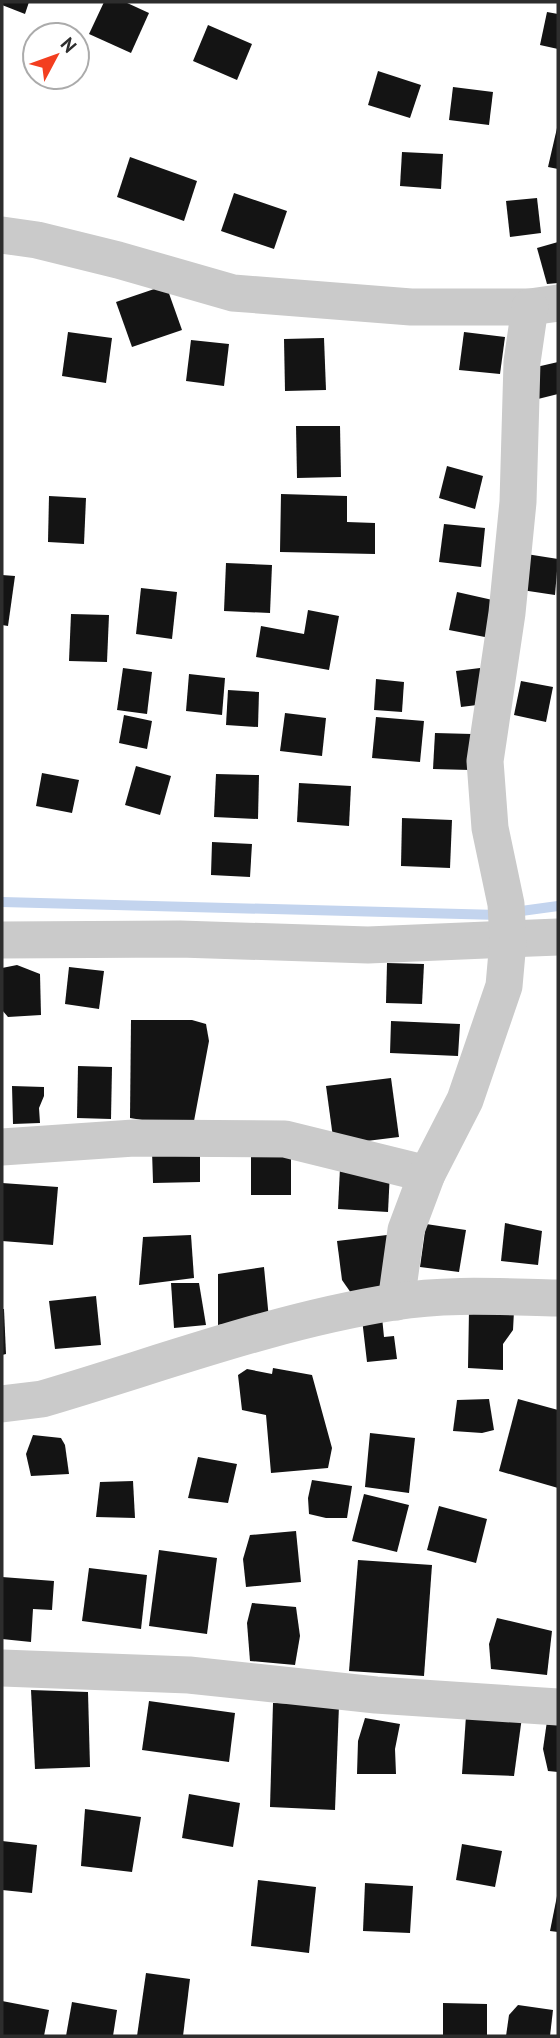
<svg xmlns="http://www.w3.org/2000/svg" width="560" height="2038" font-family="'PT Sans',sans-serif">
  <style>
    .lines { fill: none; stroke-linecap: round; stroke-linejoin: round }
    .stream { stroke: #c3d4ee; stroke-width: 10 }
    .building { fill: #141414 }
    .street { stroke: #cacaca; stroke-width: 37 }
  </style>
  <rect width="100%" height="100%" fill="#fff"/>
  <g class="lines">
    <g class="stream">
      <polyline points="2,902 499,915"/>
      <polyline points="514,912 558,906"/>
    </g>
  </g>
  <g class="building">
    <polygon points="2,2 29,2 25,14 2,5"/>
    <polygon points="104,2 125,2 149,13 131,53 89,34"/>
    <polygon points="547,12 558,14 558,49 540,45"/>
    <polygon points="208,25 252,44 237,80 193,61"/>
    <polygon points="378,71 421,85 410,118 368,105"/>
    <polygon points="453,87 493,92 489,125 449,120"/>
    <polygon points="557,128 558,128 558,169 548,167"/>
    <polygon points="402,152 443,154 441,189 400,186"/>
    <polygon points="130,157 197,181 184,221 117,197"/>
    <polygon points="234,193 287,211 274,249 221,231"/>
    <polygon points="537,198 541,233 510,237 506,201"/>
    <polygon points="558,242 558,283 547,284 537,248"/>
    <polygon points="166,285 182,330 132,347 116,302"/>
    <polygon points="68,332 112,338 106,383 62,376"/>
    <polygon points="464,332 505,337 500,374 459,370"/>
    <polygon points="324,338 326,390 285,391 284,339"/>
    <polygon points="191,340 229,344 224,386 186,381"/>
    <polygon points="558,362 558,394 538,399 532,368"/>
    <polygon points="296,426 340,426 341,477 297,478"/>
    <polygon points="447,466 483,476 475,509 439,498"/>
    <polygon points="281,494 347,496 347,522 375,523 375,554 280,552"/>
    <polygon points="49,496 86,498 84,544 48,542"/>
    <polygon points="444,524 485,528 481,567 439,562"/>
    <polygon points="520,553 558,559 555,595 515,589"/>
    <polygon points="226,563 272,565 270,613 224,611"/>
    <polygon points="2,575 15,576 8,626 2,625"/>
    <polygon points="141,588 177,592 172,639 136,634"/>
    <polygon points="457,592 497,601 490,638 449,630"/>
    <polygon points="308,610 339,616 329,670 256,657 261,626 304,634"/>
    <polygon points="71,614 109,615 107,662 69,661"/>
    <polygon points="123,668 152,672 147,714 117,710"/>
    <polygon points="480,668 485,704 461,707 456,671"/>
    <polygon points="189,674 225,678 222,715 186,711"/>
    <polygon points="376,679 404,682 402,712 374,710"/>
    <polygon points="521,681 553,687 546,722 514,715"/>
    <polygon points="228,690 259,692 258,727 226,725"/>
    <polygon points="285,713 326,718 322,756 280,751"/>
    <polygon points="124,715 152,721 147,749 119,743"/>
    <polygon points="376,717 424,721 420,762 372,758"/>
    <polygon points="435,733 472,734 470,770 433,769"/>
    <polygon points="136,766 171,776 160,815 125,805"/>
    <polygon points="42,773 79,780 72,813 36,806"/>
    <polygon points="216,774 259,775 258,819 214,817"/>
    <polygon points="299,783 351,786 349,826 297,822"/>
    <polygon points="402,818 452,820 450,868 401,866"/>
    <polygon points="212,842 252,844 250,877 211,875"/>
    <polygon points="387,963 424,964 422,1004 386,1003"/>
    <polygon points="17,965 40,974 41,1015 8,1017 2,1010 2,968"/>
    <polygon points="69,967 104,971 99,1009 65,1004"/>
    <polygon points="131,1020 192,1020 206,1024 209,1041 194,1121 148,1121 130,1118"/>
    <polygon points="391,1021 460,1024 458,1056 390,1053"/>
    <polygon points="78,1066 112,1067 111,1119 77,1118"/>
    <polygon points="391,1078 399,1137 334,1145 326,1086"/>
    <polygon points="12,1086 44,1087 44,1096 39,1108 40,1123 13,1124"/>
    <polygon points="200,1150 200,1182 153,1183 152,1151"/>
    <rect x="251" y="1156" width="40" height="39"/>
    <polygon points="340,1168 390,1171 388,1212 338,1209"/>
    <polygon points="2,1183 58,1187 53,1245 2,1241"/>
    <polygon points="505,1223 542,1231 538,1265 501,1261"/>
    <polygon points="426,1224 466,1230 459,1272 420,1267"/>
    <polygon points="191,1235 194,1278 139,1285 143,1237"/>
    <polygon points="387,1235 394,1287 351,1293 342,1280 337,1241"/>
    <polygon points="264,1267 269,1319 218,1325 218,1274"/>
    <polygon points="171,1283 199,1283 206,1325 174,1328"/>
    <polygon points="96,1296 101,1345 55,1349 49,1301"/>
    <polygon points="2,1309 4,1309 6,1354 2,1355"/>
    <polygon points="469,1310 514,1311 513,1330 503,1344 503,1370 468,1368"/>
    <polygon points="382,1317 384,1337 394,1336 397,1359 367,1362 362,1319"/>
    <polygon points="273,1368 312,1375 332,1448 328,1468 271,1473 266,1415 242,1410 238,1375 247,1369 272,1374"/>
    <polygon points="489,1399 494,1430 482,1433 453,1431 457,1400"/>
    <polygon points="518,1399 558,1410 558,1488 499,1471"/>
    <polygon points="370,1433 415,1438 409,1493 365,1487"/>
    <polygon points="33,1435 61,1438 65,1445 69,1474 31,1476 26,1454"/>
    <polygon points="198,1457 237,1464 228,1503 188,1498"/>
    <polygon points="312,1480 352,1486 347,1518 326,1518 309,1514 308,1498"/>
    <polygon points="133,1481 135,1518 96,1517 100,1482"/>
    <polygon points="364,1494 409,1505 397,1552 352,1541"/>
    <polygon points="439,1506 487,1519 476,1563 427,1550"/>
    <polygon points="296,1531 301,1582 246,1587 243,1559 250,1535"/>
    <polygon points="159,1550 217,1558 207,1634 149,1626"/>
    <polygon points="358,1560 432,1565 424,1676 349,1671"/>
    <polygon points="89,1568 147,1575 141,1629 82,1621"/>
    <polygon points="2,1577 54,1581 52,1610 33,1609 31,1642 2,1639"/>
    <polygon points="252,1603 296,1607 300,1636 295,1665 250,1661 247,1623"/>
    <polygon points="497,1618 552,1631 547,1675 491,1669 489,1644"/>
    <polygon points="31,1690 88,1692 90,1767 35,1769"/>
    <polygon points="149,1701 235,1713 229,1762 142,1750"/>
    <polygon points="273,1703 339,1705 335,1810 270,1807"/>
    <polygon points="466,1716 522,1717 514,1776 462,1774"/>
    <polygon points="365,1718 400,1724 395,1749 396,1774 357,1774 358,1741"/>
    <polygon points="547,1721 558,1723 558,1772 548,1771 543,1749"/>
    <polygon points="189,1794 240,1803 233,1847 182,1838"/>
    <polygon points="85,1809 141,1817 132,1872 81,1866"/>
    <polygon points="2,1841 37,1845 32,1893 2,1890"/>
    <polygon points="462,1844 502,1851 495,1887 456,1880"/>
    <polygon points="258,1880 316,1887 309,1953 251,1946"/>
    <polygon points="365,1883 413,1886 410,1933 363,1931"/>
    <polygon points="557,1896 558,1896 558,1932 550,1931"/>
    <polygon points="146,1973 190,1979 183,2036 137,2036"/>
    <polygon points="2,2001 49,2010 44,2036 2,2036"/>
    <polygon points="72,2002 117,2010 113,2036 66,2036"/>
    <polygon points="443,2003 487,2004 487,2036 443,2036"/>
    <polygon points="518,2005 553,2010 550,2036 506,2036 509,2015"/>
  </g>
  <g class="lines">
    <g class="street">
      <polyline points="2,235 37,240 118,260 233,293 411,307 530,307 558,303"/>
      <polyline points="2,940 180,939 368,945 558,937"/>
      <polyline points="2,1147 134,1138 285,1139 427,1174"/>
      <polyline points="396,1302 406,1230 427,1174 465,1100 504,986 508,941 506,904 490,828 485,761 507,613 518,502 522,362 530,307"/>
      <path d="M 2,1404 L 42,1399 C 158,1365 274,1321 394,1302 C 448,1293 504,1297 558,1298"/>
      <polyline points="2,1668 189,1675 376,1695 558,1707"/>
    </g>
  </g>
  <rect width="560" height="2038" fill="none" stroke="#2d2d2d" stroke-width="7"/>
  <g transform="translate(56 56) rotate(49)"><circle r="33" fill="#ffffff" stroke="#ababab" stroke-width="2"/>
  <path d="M0-5L12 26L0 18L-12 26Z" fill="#f33e1f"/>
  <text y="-10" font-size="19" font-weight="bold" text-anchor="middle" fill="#2d2d2d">N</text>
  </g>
</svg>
